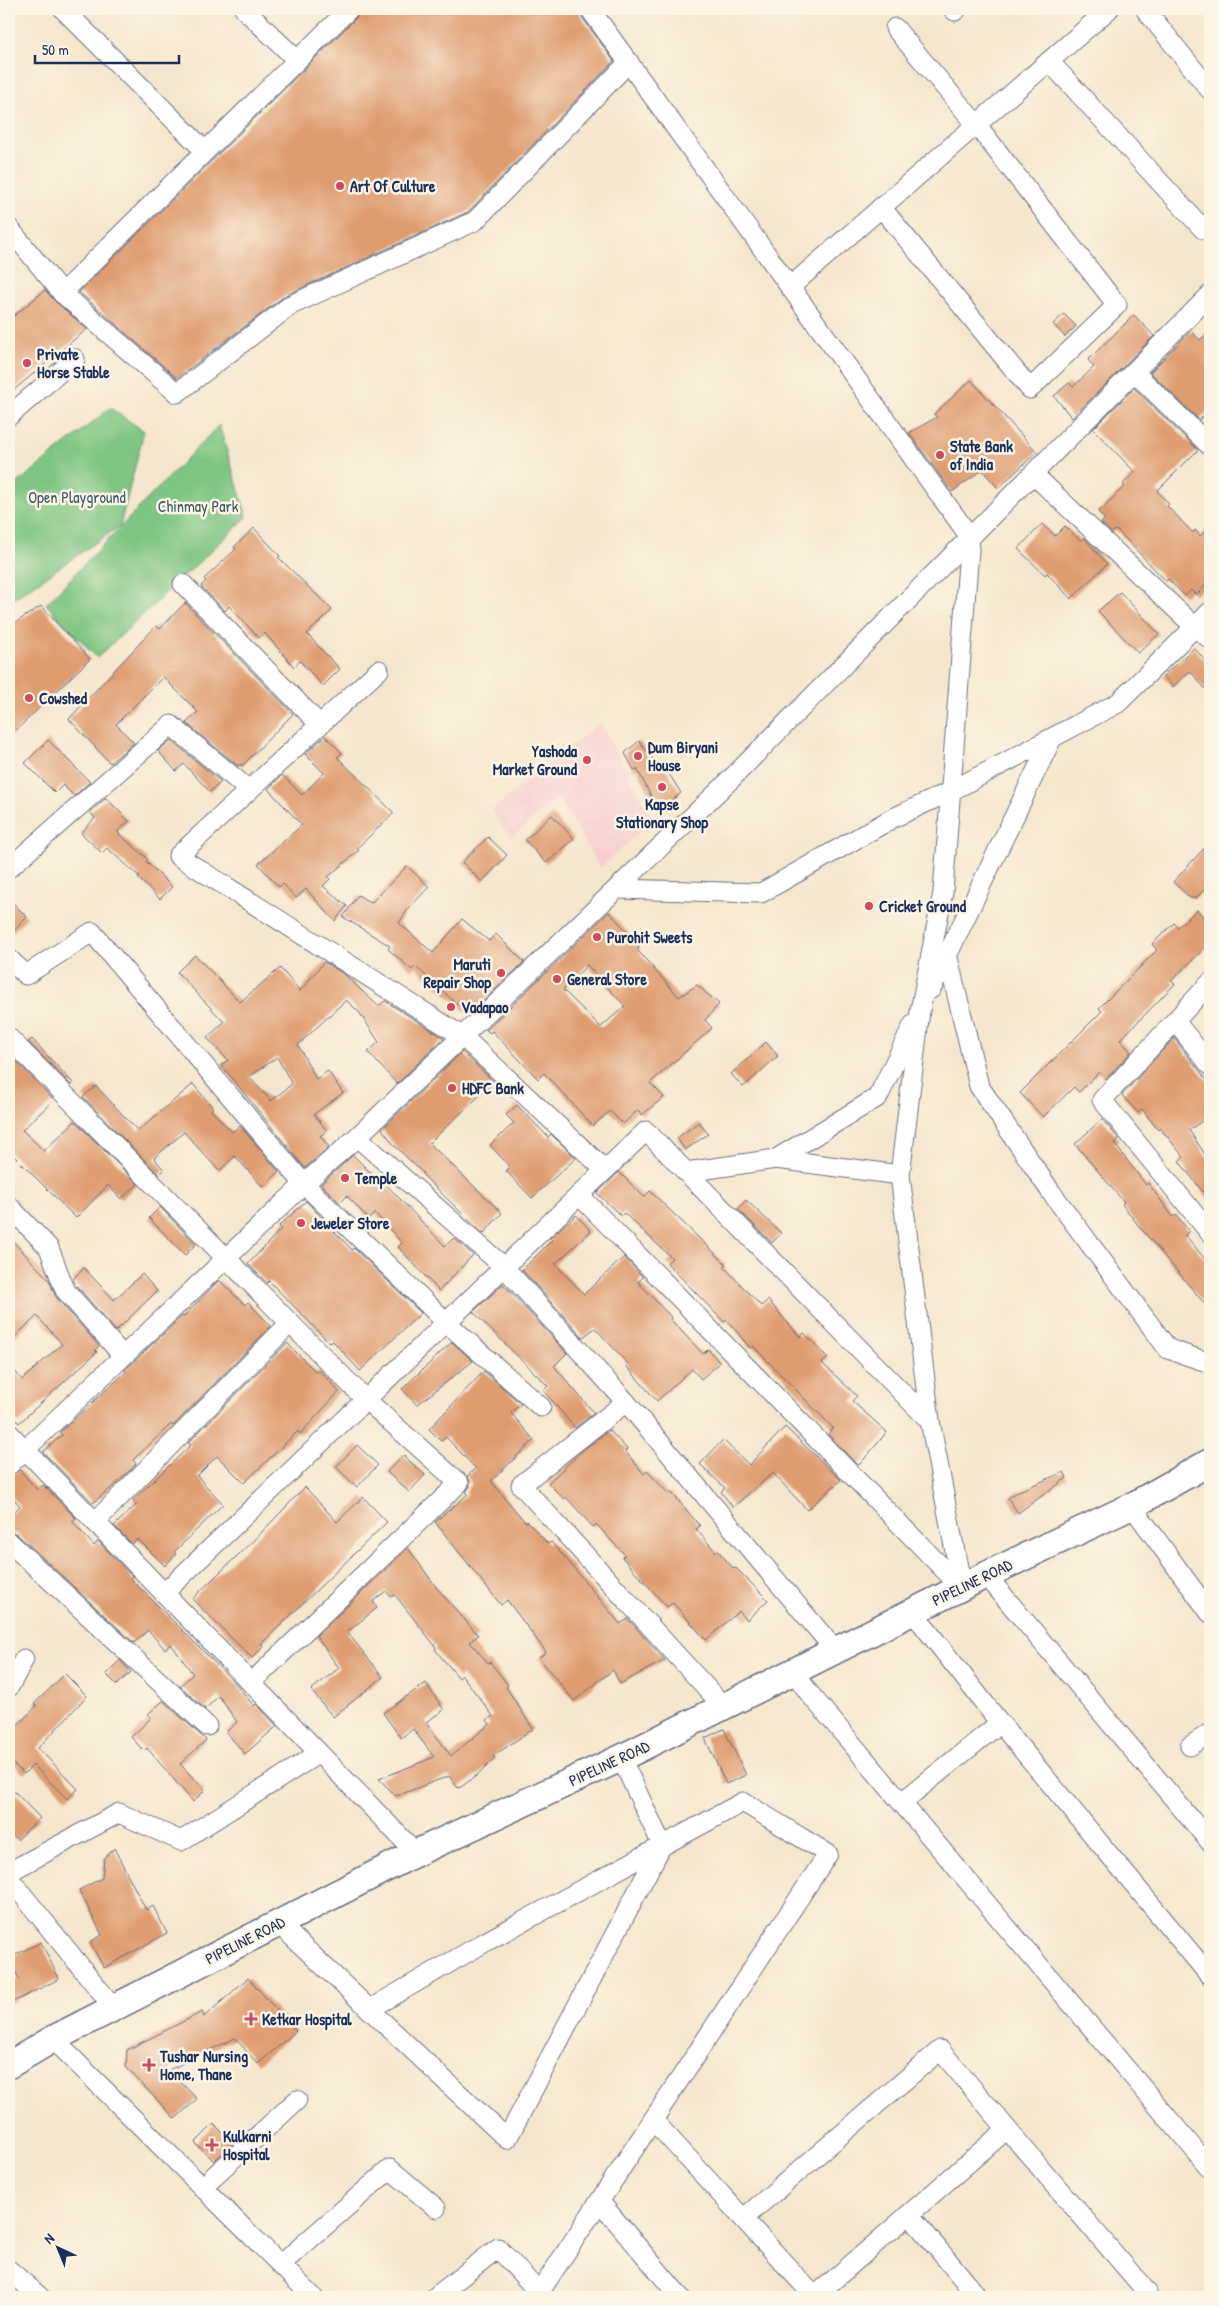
<svg xmlns="http://www.w3.org/2000/svg" width="1219" height="2306" font-family="'Patrick Hand',sans-serif">
  <style>
    .built { fill: #f7cfd1 }
    .green { fill: #7fc682; stroke: #4d7a70 }
    .building { fill: #df9e72; fill-rule: evenodd }
    .lines { fill: none; stroke-linecap: round; stroke-linejoin: round }
    .minor-casing { stroke: #676f85; stroke-width: 21 }
    .secondary-casing { stroke: #676f85; stroke-width: 29 }
    .minor { stroke: #fff; stroke-width: 19 }
    .secondary { stroke: #fff; stroke-width: 26 }
    .poi-dot { fill: #d1495b; stroke: #fcf5e5; stroke-width: 2 }
    .labels { text-anchor: middle; stroke-width: 5; stroke-linejoin: round; paint-order: stroke }
    .poi-label { font-size: 16px; font-weight: bold; fill: #1b2f5e; stroke: #fcf5e5; text-anchor: start }
    .park-label { font-size: 16px; fill: #395c69; stroke: #fcf5e5 }
    .street-label { font-size: 16px; fill: #1b2f5e; stroke: #fcf5e5 }
  </style>
  <rect width="100%" height="100%" fill="#fcf5e5"/>
  <filter id="ink" filterUnits="userSpaceOnUse"><feTurbulence type="fractalNoise" baseFrequency=".02" numOctaves="2"/><feDisplacementMap in="SourceGraphic" scale="10" xChannelSelector="R" yChannelSelector="G"/><feConvolveMatrix kernelMatrix="1 2 1 2 8 2 1 2 1" color-interpolation-filters="sRGB"/></filter>
  <filter id="wash" filterUnits="userSpaceOnUse"><feTurbulence type="fractalNoise" baseFrequency=".0096" numOctaves="4" result="noise"/><feDisplacementMap in="SourceGraphic" scale="20" xChannelSelector="R" yChannelSelector="G"/><feGaussianBlur stdDeviation="1.12" result="paint"/><feColorMatrix in="noise" values="0 0 0 0 0 0 0 0 0 0 0 0 0 0 0 0 0 1.4 0 .05"/><feComposite in="paint" operator="in"/></filter>
  <g filter="url(#wash)">
    <rect width="100%" height="100%" fill="#f5e7cd"/>
    <polygon class="built" points="600,722 653,820 600,868 558,798 511,838 491,811"/>
    <g class="green">
      <polygon points="110,408 144,431 120,526 9,602 9,490"/>
      <polygon points="219,425 247,517 97,658 46,604"/>
    </g>
    <g id="blocks">
      <g class="building">
        <polygon points="360,9 579,9 581,16 614,61 468,212 286,295 177,378 79,292 357,17"/>
        <polygon points="45,290 55,301 87,329 9,394 9,320"/>
        <polygon points="1064,314 1076,326 1065,337 1053,324"/>
        <polygon points="1134,315 1154,336 1072,418 1054,396 1069,383 1073,387 1094,367 1088,360"/>
        <polygon points="1210,330 1210,410 1199,420 1150,372 1191,331 1200,340"/>
        <polygon points="971,380 1037,452 998,488 982,470 952,492 909,433 937,417 934,414"/>
        <polygon points="1134,388 1198,450 1157,491 1169,504 1167,506 1193,533 1195,530 1200,536 1210,527 1210,581 1196,595 1191,590 1185,596 1168,579 1166,581 1119,532 1115,530 1112,533 1101,523 1105,519 1098,512 1125,486 1123,484 1135,472 1093,429"/>
        <polygon points="1042,524 1055,536 1065,526 1081,541 1084,538 1107,564 1071,599 1047,573 1045,575 1018,549"/>
        <polygon points="254,528 280,556 278,557 332,610 307,634 340,669 323,686 300,661 294,667 265,633 259,638 229,606 225,611 201,586 206,581 204,579 236,549 234,547"/>
        <polygon points="1120,592 1159,634 1138,653 1098,611"/>
        <polygon points="185,603 293,714 242,766 240,764 238,766 186,723 198,712 163,677 116,724 134,743 110,763 69,719 156,626 160,629"/>
        <polygon points="41,606 90,659 9,737 9,627"/>
        <polygon points="1194,648 1210,666 1210,694 1190,671 1173,687 1163,676"/>
        <polygon points="325,736 342,753 337,757 394,813 357,848 359,850 328,877 330,879 323,886 347,906 335,921 306,889 296,898 283,884 279,887 258,864 302,825 268,789 282,775 302,795 324,773 305,754"/>
        <polygon points="48,740 90,782 74,796 63,785 55,793 25,763"/>
        <polygon points="171,740 221,782 210,792 184,764 176,771 158,751"/>
        <polygon points="639,741 660,768 664,766 681,793 659,811 637,769 634,770 625,753"/>
        <polygon points="106,798 129,821 118,831 119,834 148,859 146,861 172,887 160,899 138,878 140,877 107,848 102,853 81,833 95,818 90,812"/>
        <polygon points="552,815 574,839 546,863 525,840"/>
        <polygon points="488,837 507,855 482,882 462,862"/>
        <polygon points="1210,842 1210,884 1196,898 1190,898 1173,882"/>
        <polygon points="407,866 429,887 408,909 399,923 433,953 462,919 489,941 496,934 524,962 469,1015 415,966 412,970 388,949 390,946 343,917 358,895 371,903"/>
        <polygon points="9,899 27,917 9,936"/>
        <polygon points="1197,910 1210,924 1210,943 1171,981 1175,984 1120,1040 1131,1052 1106,1079 1099,1072 1079,1092 1074,1087 1043,1117 1020,1093 1102,1011 1099,1008 1157,950 1152,944 1174,923 1178,927"/>
        <path d="M 609,912 L 639,944 L 638,951 L 679,997 L 697,985 L 719,1004 L 705,1020 L 712,1028 L 650,1083 L 664,1097 L 642,1115 L 638,1110 L 623,1124 L 610,1111 L 593,1126 L 544,1073 L 538,1079 L 492,1031 L 490,1033 L 486,1030 ZM 587,965 L 625,1006 L 601,1027 L 563,990 Z"/>
        <path d="M 195,955 L 240,1002 L 280,968 L 300,991 L 324,962 L 344,974 L 378,1006 L 385,1001 L 444,1038 L 397,1084 L 368,1052 L 379,1042 L 359,1012 L 346,1000 L 298,1045 L 316,1079 L 328,1071 L 343,1093 L 314,1114 L 327,1131 L 320,1136 L 329,1147 L 305,1168 L 221,1065 L 228,1060 L 207,1038 L 224,1022 L 177,972 ZM 277,1057 L 292,1084 L 271,1101 L 249,1077 Z"/>
        <polygon points="1174,1038 1210,1084 1210,1116 1189,1130 1210,1162 1210,1201 1179,1161 1184,1157 1160,1128 1158,1130 1142,1109 1138,1113 1122,1095"/>
        <polygon points="32,1039 73,1083 71,1085 28,1042"/>
        <polygon points="766,1042 778,1056 743,1087 731,1074"/>
        <polygon points="462,1052 494,1082 429,1143 502,1213 483,1234 422,1174 423,1173 395,1146 382,1129"/>
        <polygon points="12,1057 54,1100 22,1130 44,1151 75,1121 138,1184 121,1199 108,1185 76,1218 9,1151 9,1060"/>
        <polygon points="193,1084 213,1108 211,1110 232,1132 240,1126 279,1172 263,1187 235,1156 219,1171 184,1132 154,1158 164,1170 159,1175 83,1097 96,1086 138,1131"/>
        <polygon points="517,1105 548,1137 551,1134 576,1158 532,1198 506,1171 510,1167 490,1145 514,1123 506,1115"/>
        <polygon points="1102,1119 1119,1139 1114,1143 1146,1185 1148,1183 1173,1217 1176,1215 1189,1231 1185,1235 1210,1265 1210,1310 1138,1225 1122,1204 1124,1202 1075,1144"/>
        <polygon points="699,1122 708,1134 685,1150 677,1138"/>
        <polygon points="353,1155 377,1179 379,1177 445,1246 454,1238 473,1255 439,1291 398,1247 402,1243 375,1213 369,1219 347,1196 340,1203 321,1184"/>
        <polygon points="619,1172 644,1197 650,1191 726,1264 724,1267 761,1306 768,1300 800,1337 804,1333 828,1358 822,1363 857,1396 852,1401 887,1432 860,1464 857,1465 828,1434 833,1428 753,1346 750,1348 727,1320 724,1322 667,1263 672,1258 624,1213 621,1216 597,1193"/>
        <polygon points="746,1200 781,1233 772,1243 738,1209"/>
        <polygon points="306,1201 352,1250 354,1248 421,1313 360,1371 333,1341 330,1343 269,1281 267,1283 248,1264 281,1229 279,1226"/>
        <polygon points="160,1207 196,1244 185,1255 149,1218"/>
        <polygon points="576,1215 591,1231 555,1264 584,1294 624,1257 643,1277 638,1282 671,1317 670,1319 703,1354 708,1349 720,1363 701,1379 692,1369 657,1401 627,1367 629,1365 595,1328 583,1337 522,1270 552,1240 550,1238"/>
        <polygon points="9,1237 49,1280 56,1297 99,1346 95,1350 97,1352 19,1423 9,1412 9,1364 22,1380 62,1344 37,1316 9,1342"/>
        <polygon points="84,1268 114,1300 142,1274 157,1291 116,1331 75,1284 73,1279"/>
        <polygon points="219,1280 245,1305 248,1302 271,1326 173,1426 171,1424 133,1460 136,1464 116,1484 93,1503 43,1452 62,1435 60,1432 126,1372 125,1370 182,1316 183,1317"/>
        <polygon points="503,1284 567,1353 554,1366 594,1413 575,1428 543,1390 548,1386 473,1312"/>
        <polygon points="452,1342 473,1361 417,1405 402,1389"/>
        <polygon points="287,1343 317,1373 319,1370 339,1392 300,1434 298,1431 244,1483 217,1456 197,1476 223,1504 174,1552 176,1554 165,1566 138,1539 132,1544 114,1526 137,1504 133,1500 191,1445 188,1443"/>
        <polygon points="484,1371 521,1404 511,1413 534,1440 491,1481 525,1522 527,1521 548,1544 551,1542 568,1561 620,1624 628,1619 665,1660 620,1684 613,1670 574,1701 539,1658 546,1652 507,1600 501,1605 435,1522 468,1494 466,1492 470,1486 470,1480 467,1476 476,1469 446,1437 441,1441 429,1429"/>
        <polygon points="785,1427 841,1480 807,1510 773,1473 733,1507 721,1492 725,1488 700,1464 723,1440 749,1465"/>
        <polygon points="609,1430 627,1449 625,1451 644,1474 647,1471 669,1494 671,1492 700,1526 696,1529 716,1552 718,1551 734,1569 736,1568 768,1600 747,1620 739,1611 706,1640 673,1603 667,1607 622,1557 625,1555 596,1524 593,1527 566,1497 564,1499 548,1483 581,1452"/>
        <polygon points="357,1445 378,1465 357,1487 336,1467"/>
        <polygon points="403,1455 425,1475 409,1492 387,1472"/>
        <polygon points="20,1470 37,1490 43,1485 76,1518 72,1521 94,1546 98,1541 132,1576 130,1578 236,1684 254,1706 256,1704 277,1726 245,1754 226,1732 237,1722 219,1696 205,1709 180,1686 193,1674 171,1644 165,1649 148,1630 134,1643 17,1534 9,1531 9,1517 20,1506 9,1493 9,1476"/>
        <polygon points="1064,1472 1067,1478 1018,1513 1008,1498 1019,1491"/>
        <polygon points="305,1487 337,1522 363,1497 387,1522 261,1644 263,1647 252,1658 192,1599 260,1534"/>
        <polygon points="408,1548 436,1587 478,1635 470,1642 488,1663 490,1662 508,1685 506,1687 533,1729 493,1756 495,1758 480,1773 461,1787 458,1788 449,1776 396,1796 379,1779 434,1757 413,1729 401,1738 383,1713 426,1683 444,1710 426,1722 451,1756 490,1724 487,1720 493,1716 462,1675 459,1678 442,1658 435,1649 436,1647 395,1595 391,1597 386,1591 373,1601 377,1608 347,1632 383,1677 333,1717 311,1690 339,1668 316,1636"/>
        <polygon points="120,1660 131,1672 117,1685 106,1674"/>
        <polygon points="65,1674 87,1696 38,1748 78,1789 67,1799 33,1765 24,1774 9,1760 9,1733 37,1706 34,1704"/>
        <polygon points="163,1701 206,1740 180,1764 205,1790 193,1802 147,1748 144,1751 131,1737 151,1718 148,1714"/>
        <polygon points="724,1729 746,1775 726,1784 705,1738"/>
        <polygon points="9,1786 40,1818 17,1840 9,1831"/>
        <polygon points="114,1848 146,1910 153,1906 167,1933 104,1968 90,1942 102,1935 79,1890 102,1878 104,1859"/>
        <polygon points="41,1942 59,1979 9,2004 9,1984 19,1979 9,1958"/>
        <polygon points="248,1978 296,2031 258,2064 235,2038 169,2070 197,2099 175,2119 126,2067 127,2050 202,2012 204,2017"/>
        <polygon points="214,2124 233,2143 214,2161 195,2143"/>
      </g>
    </g>
  </g>
  <g filter="url(#ink)">
    <use href="#blocks" fill-opacity="0" stroke="#676f85" stroke-width="1"/>
    <g class="lines">
      <g class="minor-casing">
        <g id="minor">
          <polyline points="63,9 205,151"/>
          <polyline points="244,9 297,60"/>
          <polyline points="590,9 970,537 943,892 920,1011 900,1175 930,1421 962,1588"/>
          <polyline points="953,9 955,11 957,9"/>
          <polyline points="1145,9 1210,90"/>
          <polyline points="1049,61 1203,229 1210,222"/>
          <polyline points="881,207 1030,389 1117,305 976,124 895,28"/>
          <polyline points="9,228 62,293 177,393 291,305 475,221 629,62"/>
          <polyline points="790,287 1109,9"/>
          <polyline points="62,293 349,9"/>
          <polyline points="1134,372 1210,446"/>
          <polyline points="9,416 75,359"/>
          <polyline points="1033,474 1195,627 1210,639"/>
          <polyline points="183,584 320,725"/>
          <polyline points="379,670 178,856 462,1036 605,1170"/>
          <polyline points="9,868 171,725 249,790"/>
          <polyline points="617,889 761,893 891,819 951,791 1118,703 1210,612"/>
          <polyline points="947,954 979,1086 1051,1192 1168,1349 1210,1363"/>
          <polyline points="9,959 26,975 92,932 304,1184 446,1322 541,1407"/>
          <polyline points="1210,983 1102,1100 1210,1233"/>
          <polyline points="931,989 1052,738"/>
          <polyline points="1175,1021 1210,1065"/>
          <polyline points="9,1038 365,1399 459,1483 251,1683"/>
          <polyline points="357,1137 504,1267 626,1402 521,1485 724,1707"/>
          <polyline points="776,1159 900,1175"/>
          <polyline points="686,1172 776,1159 878,1097 913,1025"/>
          <polyline points="579,1195 962,1588"/>
          <polyline points="9,1206 49,1248 65,1290 123,1356"/>
          <polyline points="626,1402 835,1650"/>
          <polyline points="9,1433 416,1853"/>
          <polyline points="9,1465 304,1184 357,1137 724,786 1210,295"/>
          <polyline points="1132,1506 1210,1613"/>
          <polyline points="95,1522 290,1323"/>
          <polyline points="9,1542 207,1726"/>
          <polyline points="986,1575 1210,1842"/>
          <polyline points="164,1593 646,1131 930,1421"/>
          <polyline points="912,1611 1000,1723 1210,1976"/>
          <polyline points="794,1672 809,1693 1210,2168"/>
          <polyline points="9,1687 24,1659"/>
          <polyline points="1190,1746 1210,1733"/>
          <polyline points="902,1802 1000,1723"/>
          <polyline points="9,1872 119,1813 181,1841 319,1753"/>
          <polyline points="9,1878 114,2008"/>
          <polyline points="278,1923 507,2139 662,1845 621,1758"/>
          <polyline points="370,2009 487,1941 743,1802 828,1854 539,2293"/>
          <polyline points="53,2039 313,2297"/>
          <polyline points="653,2120 815,2297"/>
          <polyline points="202,2187 297,2100"/>
          <polyline points="600,2202 680,2297"/>
          <polyline points="909,2214 978,2297"/>
          <polyline points="744,2218 940,2050 1007,2129"/>
          <polyline points="280,2265 390,2169 436,2208"/>
          <polyline points="9,2270 40,2297"/>
          <polyline points="435,2297 498,2248 543,2297"/>
          <polyline points="814,2297 1007,2129 1147,2292"/>
        </g>
      </g>
      <g class="secondary-casing">
        <polyline id="secondary" points="9,2065 53,2039 416,1853 621,1758 986,1575 1132,1506 1210,1462"/>
      </g>
      <use href="#minor" class="minor"/>
      <use href="#secondary" class="secondary"/>
    </g>
  </g>
  <g class="poi-dot">
    <circle cx="340" cy="186" r="5"/>
    <circle cx="27" cy="363" r="5"/>
    <circle cx="940" cy="455" r="5"/>
    <circle cx="29" cy="698" r="5"/>
    <circle cx="638" cy="756" r="5"/>
    <circle cx="587" cy="760" r="5"/>
    <circle cx="662" cy="787" r="5"/>
    <circle cx="869" cy="906" r="5"/>
    <circle cx="597" cy="937" r="5"/>
    <circle cx="501" cy="973" r="5"/>
    <circle cx="557" cy="979" r="5"/>
    <circle cx="451" cy="1007" r="5"/>
    <circle cx="452" cy="1088" r="5"/>
    <circle cx="345" cy="1178" r="5"/>
    <circle cx="301" cy="1223" r="5"/>
    <path d="M248.5 2011.5h5v5h5v5h-5v5h-5v-5h-5v-5h5z"/>
    <path d="M146.5 2057.5h5v5h5v5h-5v5h-5v-5h-5v-5h5z"/>
    <path d="M209.5 2137.5h5v5h5v5h-5v5h-5v-5h-5v-5h5z"/>
  </g>
  <g class="labels">
    <g class="poi-label">
      <text x="350" y="192">Art Of Culture</text>
      <text x="37" y="360">Private<tspan x="37" dy="18">Horse Stable</tspan></text>
      <text x="950" y="452">State Bank<tspan x="950" dy="18">of India</tspan></text>
      <text x="39" y="704">Cowshed</text>
      <text x="648" y="753">Dum Biryani<tspan x="648" dy="18">House</tspan></text>
      <text x="577" y="757" text-anchor="end">Yashoda<tspan x="577" dy="18">Market Ground</tspan></text>
      <text x="662" y="810" text-anchor="middle">Kapse<tspan x="662" dy="18">Stationary Shop</tspan></text>
      <text x="879" y="912">Cricket Ground</text>
      <text x="607" y="943">Purohit Sweets</text>
      <text x="491" y="970" text-anchor="end">Maruti<tspan x="491" dy="18">Repair Shop</tspan></text>
      <text x="567" y="985">General Store</text>
      <text x="461" y="1013">Vadapao</text>
      <text x="462" y="1094">HDFC Bank</text>
      <text x="355" y="1184">Temple</text>
      <text x="311" y="1229">Jeweler Store</text>
      <text x="262" y="2025">Ketkar Hospital</text>
      <text x="160" y="2062">Tushar Nursing<tspan x="160" dy="18">Home, Thane</tspan></text>
      <text x="223" y="2142">Kulkarni<tspan x="223" dy="18">Hospital</tspan></text>
    </g>
    <g class="park-label">
      <text x="77" y="503">Open Playground</text>
      <text x="198" y="512">Chinmay Park</text>
    </g>
    <g class="street-label">
      <text transform="translate(972 1582) rotate(-26)" y="6">PIPELINE ROAD</text>
      <text transform="translate(609 1763) rotate(-25)" y="6">PIPELINE ROAD</text>
      <text transform="translate(245 1940) rotate(-27)" y="6">PIPELINE ROAD</text>
    </g>
  </g>
  <rect width="1219" height="2306" fill="none" stroke="#fcf5e5" stroke-width="30"/>
  <g transform="translate(58 2248) rotate(316)" stroke="#fcf5e5" stroke-width="4" paint-order="stroke">
  <path d="M0-4L9 19L0 12L-9 19Z" fill="#1b2f5e"/>
  <text y="-8" font-size="14" font-weight="bold" text-anchor="middle" fill="#1b2f5e">N</text>
  </g>
  <path d="M35 55v8h144v-8" fill="none" stroke="#1b2f5e" stroke-width="2.5"/>
  <text x="42" y="55" font-size="15" fill="#1b2f5e" stroke="#fcf5e5" stroke-width="4" paint-order="stroke">50 m</text>
</svg>
